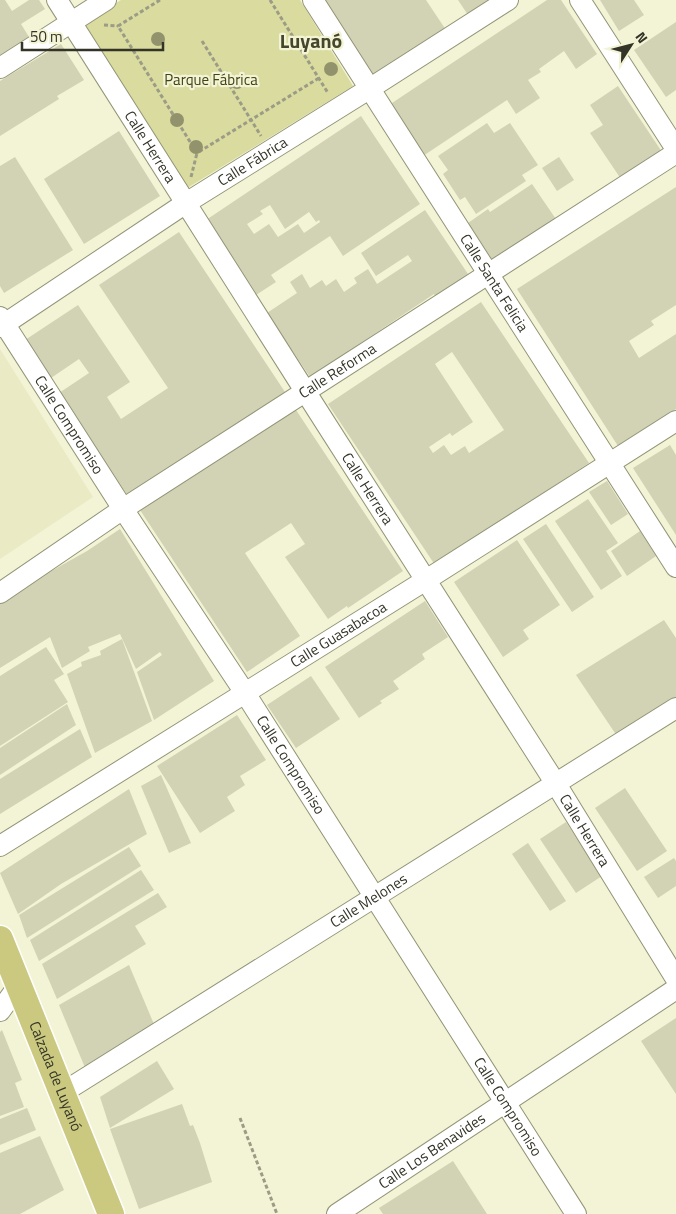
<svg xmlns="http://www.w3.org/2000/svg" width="676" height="1214" font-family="'Titillium Web',sans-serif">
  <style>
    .built { fill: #eaebc4 }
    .green { fill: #dadb9f }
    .building { fill: #d2d3b4; fill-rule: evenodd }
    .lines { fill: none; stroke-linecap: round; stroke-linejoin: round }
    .minor-casing { stroke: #939477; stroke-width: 22 }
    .major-casing { stroke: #fff; stroke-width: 29 }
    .path { stroke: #9c9c86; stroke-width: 3; stroke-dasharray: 4 2.5; stroke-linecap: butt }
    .minor { stroke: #fff; stroke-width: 20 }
    .major { stroke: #cac97f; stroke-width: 26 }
    .tree { fill: #92936c }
    .labels { text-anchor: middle; stroke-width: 4.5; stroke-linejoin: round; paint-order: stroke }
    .park-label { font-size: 15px; fill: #434317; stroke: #f3f4d5 }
    .street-label { font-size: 15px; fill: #333327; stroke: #f3f4d5 }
    .district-label { font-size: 20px; font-weight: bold; fill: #46462c; stroke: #f3f4d5 }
  </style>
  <rect width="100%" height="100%" fill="#f3f4d5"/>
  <polygon class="built" points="0,349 93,497 0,559"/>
  <polygon class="green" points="121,0 300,0 353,86 184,190 82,24"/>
  <g class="building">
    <polygon points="0,0 5,0 12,11 29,0 39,0 45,9 21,24 29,37 0,56"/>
    <polygon points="321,0 426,0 448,33 375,82"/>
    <polygon points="458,0 498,0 470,18"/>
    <polygon points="547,0 561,0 597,54 576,69 564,51 539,69 541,72 528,80 540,98 516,114 507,100 423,156 389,105"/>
    <polygon points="600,0 634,0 644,15 619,31"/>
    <polygon points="676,22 676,90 666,97 634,50"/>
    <polygon points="61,44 84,80 57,96 59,99 0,136 0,81"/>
    <polygon points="618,86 664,155 623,182 590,133 603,125 590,105"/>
    <path d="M 361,116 L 420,204 L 343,256 L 330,236 L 271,275 L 276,282 L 256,295 L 206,220 ZM 270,205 L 285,229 L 309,212 L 316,222 L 319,220 L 320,222 L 304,233 L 298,224 L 278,237 L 269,224 L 254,234 L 247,224 L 263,214 L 260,211 Z"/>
    <polygon points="487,123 494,133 510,123 538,165 522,175 526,181 476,214 465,197 460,200 443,174 448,170 438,156"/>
    <polygon points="119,131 160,196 84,244 44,179"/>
    <polygon points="15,157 73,250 4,293 0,286 0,166"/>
    <polygon points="559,157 574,180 557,191 542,168"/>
    <polygon points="532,184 560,225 497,267 468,223 488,209 490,212"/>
    <polygon points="676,187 676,305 651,321 654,325 629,341 639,358 676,334 676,409 618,446 517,289"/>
    <polygon points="425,210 468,274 435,296 434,294 310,377 267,313 297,293 290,282 302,274 310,288 322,280 326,286 336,279 344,292 357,283 354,278 368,269 377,284 412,261 408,255 376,276 361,253"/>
    <polygon points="179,232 285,392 128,496 59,393 89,373 79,359 51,378 25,340 78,305 130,382 107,397 121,419 168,388 99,285"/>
    <path d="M 481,302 L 589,463 L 435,565 L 328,404 ZM 452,352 L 504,430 L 469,453 L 465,446 L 451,455 L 444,445 L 433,453 L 429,447 L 450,433 L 452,436 L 473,422 L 435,364 Z"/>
    <polygon points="294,407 403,571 348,608 347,606 328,619 285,557 305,544 291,523 245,553 300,636 247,672 140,510"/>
    <polygon points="670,445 676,455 676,535 633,468"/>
    <polygon points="607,481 628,514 611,525 589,492"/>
    <polygon points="588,499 618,543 606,551 622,576 601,590 555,521"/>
    <polygon points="546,524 594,597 572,612 523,539"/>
    <polygon points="120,529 214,681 154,720 137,672 162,655 160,652 136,669 120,634 88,647 90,651 62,668 50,637 0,668 0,603 30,583 87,551"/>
    <polygon points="640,531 656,556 627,576 611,551"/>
    <polygon points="517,540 560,605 523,630 529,639 503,657 454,582"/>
    <polygon points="425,601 448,637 422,654 425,659 393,681 399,689 380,701 382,703 359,718 325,667"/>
    <polygon points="664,620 676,638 676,697 617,736 576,675"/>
    <polygon points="122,639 152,721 95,753 67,674 82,666 81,662 101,655 100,651"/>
    <polygon points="46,647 64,674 54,680 68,702 0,746 0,676"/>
    <polygon points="311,676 340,719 296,748 267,705"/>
    <polygon points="67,704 76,725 0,775 0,748"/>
    <polygon points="237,715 266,760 240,776 245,785 227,797 235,811 200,833 157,766"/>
    <polygon points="80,729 92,757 0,814 0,779"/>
    <polygon points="161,775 191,843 169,853 141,786"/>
    <polygon points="625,788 667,851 637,871 595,808"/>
    <polygon points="129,789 147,834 61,884 18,914 0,873"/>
    <polygon points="566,822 602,876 576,893 540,839"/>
    <polygon points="528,843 566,901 550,911 512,854"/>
    <polygon points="129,847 141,866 27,938 19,915"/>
    <polygon points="674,858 676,861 676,886 658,898 644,877"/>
    <polygon points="141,870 154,890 39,961 30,940"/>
    <polygon points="158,893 167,907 135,926 146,944 57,999 42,964"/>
    <polygon points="129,965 156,1029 86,1070 59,1005"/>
    <polygon points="676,1018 676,1094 641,1041"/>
    <polygon points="2,1030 22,1080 15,1083 24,1107 0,1116 0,1032"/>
    <polygon points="157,1061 174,1089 110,1128 100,1097"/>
    <polygon points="182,1104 190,1126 193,1125 200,1143 212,1182 139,1209 110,1129"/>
    <polygon points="27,1108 36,1130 0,1145 0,1119"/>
    <polygon points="40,1136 64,1190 20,1214 0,1214 0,1153"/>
    <polygon points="453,1161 487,1214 383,1214 379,1208"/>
  </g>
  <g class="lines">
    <g class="minor-casing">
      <g id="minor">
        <path id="s1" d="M 57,0 L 305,391 L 556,784 L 676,979"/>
        <path id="s2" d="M 313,0 L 676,567"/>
        <polyline points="580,0 676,149"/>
        <polyline points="0,68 106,0"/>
        <path id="s3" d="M 0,317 L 123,509 L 245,693 L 576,1214"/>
        <path id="s4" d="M 0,327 L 186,203 L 369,89 L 508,0"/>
        <path id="s5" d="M 0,593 L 123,509 L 676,153"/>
        <path id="s6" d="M 0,846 L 426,580 L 676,421"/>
        <polyline points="0,1011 19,985"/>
        <path id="s7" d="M 62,1093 L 676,708"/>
        <path id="s8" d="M 337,1214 L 676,989"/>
      </g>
    </g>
    <g class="major-casing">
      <g id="major">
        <path id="s9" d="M 0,939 L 111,1214"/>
      </g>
    </g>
    <g class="path">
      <polyline points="160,0 118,26 197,153 319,78"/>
      <polyline points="270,0 328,93"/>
      <polyline points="104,25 118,26"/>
      <polyline points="202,41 261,136"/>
      <polyline points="191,177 197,153"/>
      <polyline points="240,1118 277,1214"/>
    </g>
    <use href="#minor" class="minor"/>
    <use href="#major" class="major"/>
  </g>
  <g class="tree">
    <circle cx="158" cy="39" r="7"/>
    <circle cx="331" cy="69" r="7"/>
    <circle cx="237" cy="82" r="7"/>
    <circle cx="177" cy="120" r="7"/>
    <circle cx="196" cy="147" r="7"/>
  </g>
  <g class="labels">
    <g class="park-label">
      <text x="211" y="85">Parque Fábrica</text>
    </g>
    <g class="street-label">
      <text dy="5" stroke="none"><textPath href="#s1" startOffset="174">Calle Herrera</textPath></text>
      <text dy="5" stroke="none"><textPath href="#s4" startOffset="302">Calle Fábrica</textPath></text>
      <text dy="5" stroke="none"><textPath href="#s2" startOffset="336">Calle Santa Felicia</textPath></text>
      <text dy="5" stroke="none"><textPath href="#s5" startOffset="404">Calle Reforma</textPath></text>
      <text dy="5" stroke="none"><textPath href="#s3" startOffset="128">Calle Compromiso</textPath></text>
      <text dy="5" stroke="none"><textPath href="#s1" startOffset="579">Calle Herrera</textPath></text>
      <text dy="5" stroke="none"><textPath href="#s6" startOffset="399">Calle Guasabacoa</textPath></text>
      <text dy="5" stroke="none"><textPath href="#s3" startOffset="534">Calle Compromiso</textPath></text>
      <text dy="5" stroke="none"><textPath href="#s1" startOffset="984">Calle Herrera</textPath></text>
      <text dy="5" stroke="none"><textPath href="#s7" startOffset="362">Calle Melones</textPath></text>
      <text dy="5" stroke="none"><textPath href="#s9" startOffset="148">Calzada de Luyanó</textPath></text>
      <text dy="5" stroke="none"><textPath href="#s3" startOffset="939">Calle Compromiso</textPath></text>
      <text dy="5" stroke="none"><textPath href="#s8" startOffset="114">Calle Los Benavides</textPath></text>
    </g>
    <g class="district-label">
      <text x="311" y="48">Luyanó</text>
    </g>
  </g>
  <g transform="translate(631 45) rotate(54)" stroke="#f3f4d5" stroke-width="4" paint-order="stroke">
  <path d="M0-4L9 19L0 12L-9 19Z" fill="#333327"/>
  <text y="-8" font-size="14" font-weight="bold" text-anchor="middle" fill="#333327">N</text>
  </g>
  <path d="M22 42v8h141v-8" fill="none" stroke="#333327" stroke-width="2.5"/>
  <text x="30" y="42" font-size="15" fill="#333327" stroke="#f3f4d5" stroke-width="4" paint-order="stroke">50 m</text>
</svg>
